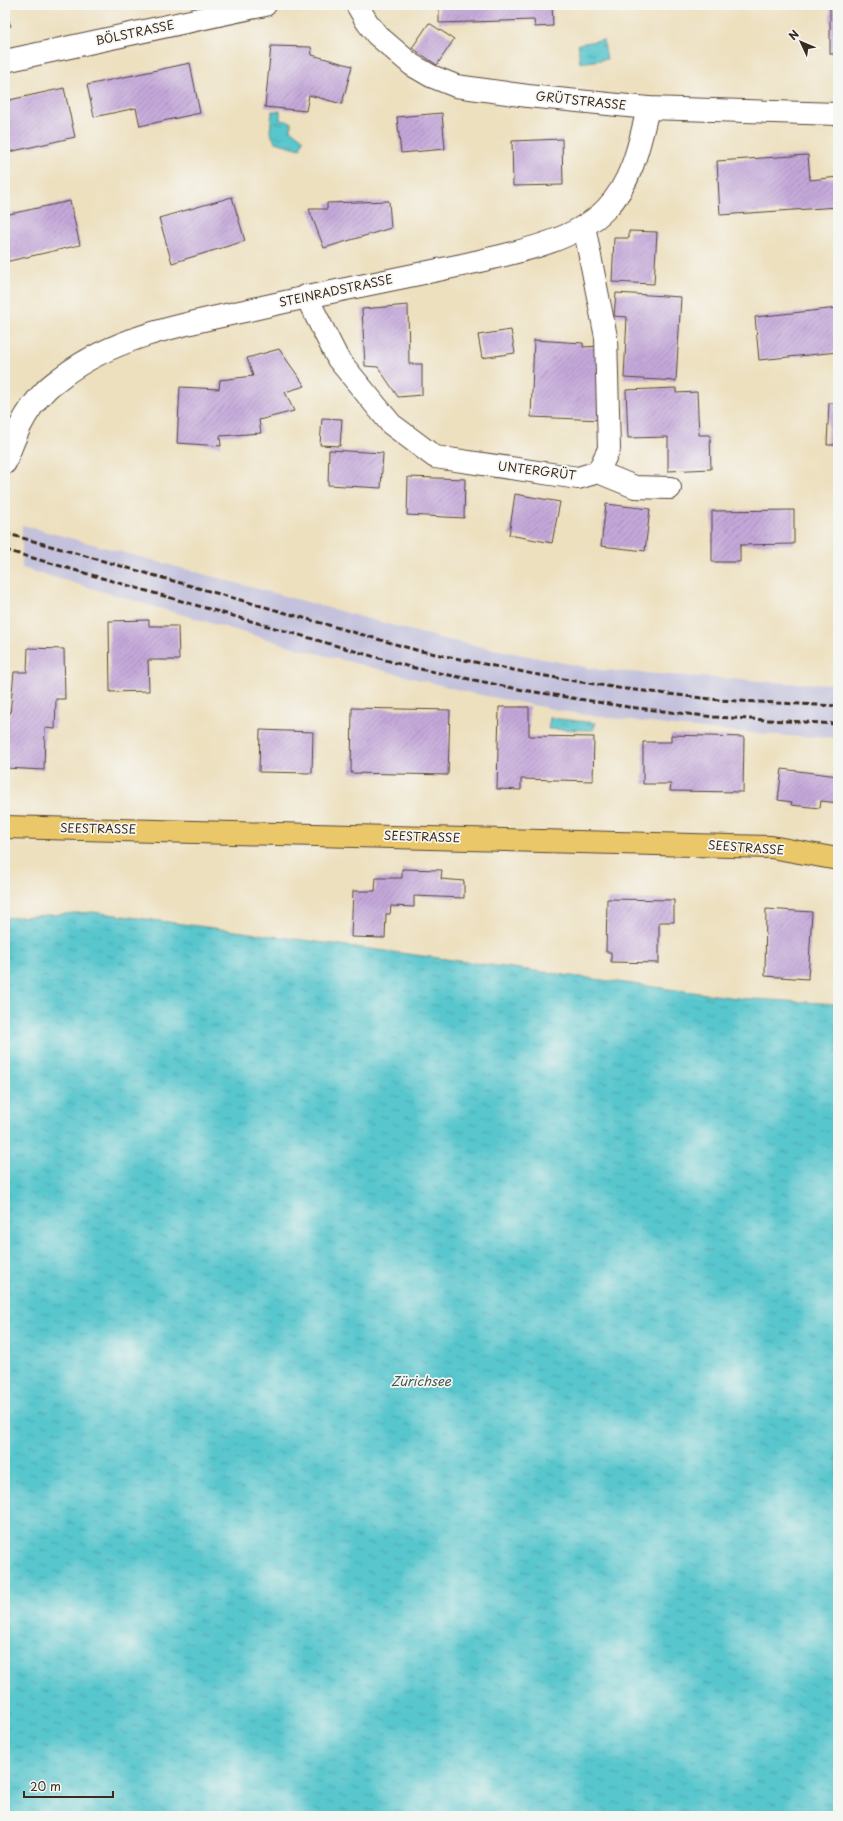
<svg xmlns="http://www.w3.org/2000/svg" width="843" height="1821" font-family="'Playpen Sans',sans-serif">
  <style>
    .industrial { fill: #c3c1db }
    .water { fill: url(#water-ripples); stroke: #4a7876 }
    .building { fill: url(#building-hatch) }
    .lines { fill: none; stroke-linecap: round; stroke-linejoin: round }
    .minor-casing { stroke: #564536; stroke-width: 24 }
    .major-casing { stroke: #564536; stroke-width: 24 }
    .minor { stroke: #fff; stroke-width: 22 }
    .major { stroke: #eac769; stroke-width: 22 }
    .rail { stroke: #3b2a1e; stroke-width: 3; stroke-dasharray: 6 3; stroke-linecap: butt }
    .labels { text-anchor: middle; stroke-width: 3.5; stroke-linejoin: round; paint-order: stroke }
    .street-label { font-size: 12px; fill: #3b2a1e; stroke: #f6f6f2 }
    .water-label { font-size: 13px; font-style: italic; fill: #445953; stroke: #f6f6f2 }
  </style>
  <defs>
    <pattern id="water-ripples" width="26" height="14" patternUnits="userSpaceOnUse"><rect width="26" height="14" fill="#58c6cd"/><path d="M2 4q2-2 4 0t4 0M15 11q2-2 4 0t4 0" fill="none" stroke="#4aa1a6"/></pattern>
    <pattern id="building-hatch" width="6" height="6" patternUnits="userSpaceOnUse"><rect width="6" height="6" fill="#c4a8da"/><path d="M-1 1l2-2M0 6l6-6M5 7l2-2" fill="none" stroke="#a089b0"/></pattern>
  </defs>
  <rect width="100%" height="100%" fill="#f6f6f2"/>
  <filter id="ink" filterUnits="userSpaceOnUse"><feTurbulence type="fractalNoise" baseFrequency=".025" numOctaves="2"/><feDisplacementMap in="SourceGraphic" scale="8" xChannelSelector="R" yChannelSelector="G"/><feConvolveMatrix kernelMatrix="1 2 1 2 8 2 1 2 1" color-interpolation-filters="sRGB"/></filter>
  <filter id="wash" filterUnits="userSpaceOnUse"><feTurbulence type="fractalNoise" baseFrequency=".012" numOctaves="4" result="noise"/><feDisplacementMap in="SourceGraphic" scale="16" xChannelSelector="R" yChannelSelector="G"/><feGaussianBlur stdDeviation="0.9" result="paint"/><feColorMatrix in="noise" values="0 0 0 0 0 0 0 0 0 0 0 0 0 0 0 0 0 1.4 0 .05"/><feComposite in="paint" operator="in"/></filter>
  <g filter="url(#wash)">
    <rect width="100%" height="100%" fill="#ede0bf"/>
    <polygon class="industrial" points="22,525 443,639 600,670 788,683 838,684 838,738 787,736 682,727 573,713 471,693 304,650 22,568"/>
    <g class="water">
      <polygon points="603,40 607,59 580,63 578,44"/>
      <polygon points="272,111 280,111 280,120 291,122 291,130 303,139 300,149 275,142 270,132"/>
      <polygon points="550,718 596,723 593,730 548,729"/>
      <polygon points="93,912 737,998 838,1004 838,1816 5,1816 5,918"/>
    </g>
    <g id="blocks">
      <g class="building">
        <polygon points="439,5 552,5 553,26 535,27 534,20 439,23"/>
        <rect x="830" y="5" width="8" height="49"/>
        <polygon points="5,12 11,26 5,29"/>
        <polygon points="429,23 454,39 437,65 412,48"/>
        <polygon points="271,46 311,47 312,55 352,66 342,104 309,95 306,111 265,107"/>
        <polygon points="190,63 200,113 140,126 136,108 94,117 87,85"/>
        <polygon points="64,88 75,137 5,153 5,101"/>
        <polygon points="442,113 445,149 401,153 397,117"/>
        <polygon points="562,139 563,185 513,186 512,141"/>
        <polygon points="808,155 810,180 838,177 838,207 720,215 717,161"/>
        <polygon points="232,197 245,241 172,263 159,218"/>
        <polygon points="70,201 80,245 5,262 5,215"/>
        <polygon points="389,201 391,228 324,248 309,209 327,209 327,203"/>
        <polygon points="629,231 657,232 654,284 612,282 614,238 629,238"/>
        <polygon points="616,293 681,297 676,381 624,378 627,317 614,316"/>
        <polygon points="408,305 409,364 422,364 422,395 398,397 378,367 365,366 362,309"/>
        <polygon points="838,308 838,352 759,360 755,317"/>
        <polygon points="511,330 515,353 482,358 478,335"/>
        <polygon points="534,340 583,343 583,347 600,346 602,420 531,417"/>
        <polygon points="279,349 305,386 285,392 294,411 259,420 261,433 220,436 221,446 177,443 180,387 219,389 220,380 253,376 247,358"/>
        <polygon points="676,388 676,393 697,392 699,435 710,435 711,469 668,471 668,437 628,438 626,390"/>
        <polygon points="829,403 838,403 838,445 827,445"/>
        <polygon points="322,418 342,419 340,446 320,445"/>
        <polygon points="329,450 383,453 381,488 328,485"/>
        <polygon points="408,477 465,479 464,518 407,515"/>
        <polygon points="515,494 560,502 552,543 509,535"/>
        <polygon points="606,504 650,509 645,551 601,546"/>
        <polygon points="794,510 794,544 740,545 740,562 712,562 712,511"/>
        <polygon points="149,620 149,626 178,626 179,660 148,660 149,691 110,692 109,621"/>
        <polygon points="28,648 64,649 65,699 56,699 55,729 45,728 44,770 5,768 5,715 10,714 14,672 27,672"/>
        <polygon points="499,707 529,707 529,736 594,737 593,781 521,779 521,790 497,789"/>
        <polygon points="352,708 450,710 448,775 351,773"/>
        <polygon points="260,730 313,732 312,773 259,772"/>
        <polygon points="671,735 744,737 743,792 670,791 671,784 643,784 643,742 671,742"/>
        <polygon points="782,769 838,776 838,803 821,801 820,808 791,805 792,802 778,800"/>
        <polygon points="402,869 442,870 441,879 464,881 464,898 414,896 414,907 391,906 390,914 386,914 385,938 351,937 353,891 375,891 376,878 402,878"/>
        <polygon points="607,899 674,900 674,922 659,922 659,963 611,962 611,952 606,952"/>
        <polygon points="766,909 812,912 808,979 765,976"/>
      </g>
    </g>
  </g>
  <g filter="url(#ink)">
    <use href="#blocks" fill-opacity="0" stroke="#564536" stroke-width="1"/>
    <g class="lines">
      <g class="minor-casing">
        <g id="minor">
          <polyline points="357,5 367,22 377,35 412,65 431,76 456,86 528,96 648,108 838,114"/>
          <polyline points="5,61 265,5"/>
          <polyline points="306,296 338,359 391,424 435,457 578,478 598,472 609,449 606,337 584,226"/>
          <path d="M 5,463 C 15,436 24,412 45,391 C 50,385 57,381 63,376 C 116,336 185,324 249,310 C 322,293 397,279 471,263 C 513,253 574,242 606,209 C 632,183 640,142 648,108"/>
          <polyline points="598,472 635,487 670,488"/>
        </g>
      </g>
      <g class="major-casing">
        <polyline id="major" points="5,827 771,847 838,859"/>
      </g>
      <use href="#minor" class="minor"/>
      <use href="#major" class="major"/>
      <g class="rail">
        <polyline points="5,533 416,650 533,674 618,688 719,700 838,706"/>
        <polyline points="5,550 410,667 523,690 628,707 714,717 838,724"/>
      </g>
    </g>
  </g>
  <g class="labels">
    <g class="street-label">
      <text transform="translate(135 33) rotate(-12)" y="4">BÖLSTRASSE</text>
      <text transform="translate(581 101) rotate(6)" y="4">GRÜTSTRASSE</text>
      <text transform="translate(336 291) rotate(-12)" y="4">STEINRADSTRASSE</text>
      <text transform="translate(537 471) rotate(7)" y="4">UNTERGRÜT</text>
      <text transform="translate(98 829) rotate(1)" y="4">SEESTRASSE</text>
      <text transform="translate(422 837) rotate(2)" y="4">SEESTRASSE</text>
      <text transform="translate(746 848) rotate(4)" y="4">SEESTRASSE</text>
    </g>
    <g class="water-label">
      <text x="421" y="1386">Zürichsee</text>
    </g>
  </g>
  <rect width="843" height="1821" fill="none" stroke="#f6f6f2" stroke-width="20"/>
  <g transform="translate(801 42) rotate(314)" stroke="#f6f6f2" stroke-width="3" paint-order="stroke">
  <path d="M0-3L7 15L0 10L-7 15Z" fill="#3b2a1e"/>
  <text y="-6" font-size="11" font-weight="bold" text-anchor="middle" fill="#3b2a1e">N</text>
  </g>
  <path d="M24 1791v6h89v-6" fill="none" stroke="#3b2a1e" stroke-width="2"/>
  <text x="30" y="1791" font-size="12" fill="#3b2a1e" stroke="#f6f6f2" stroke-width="3" paint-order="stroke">20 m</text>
</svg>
